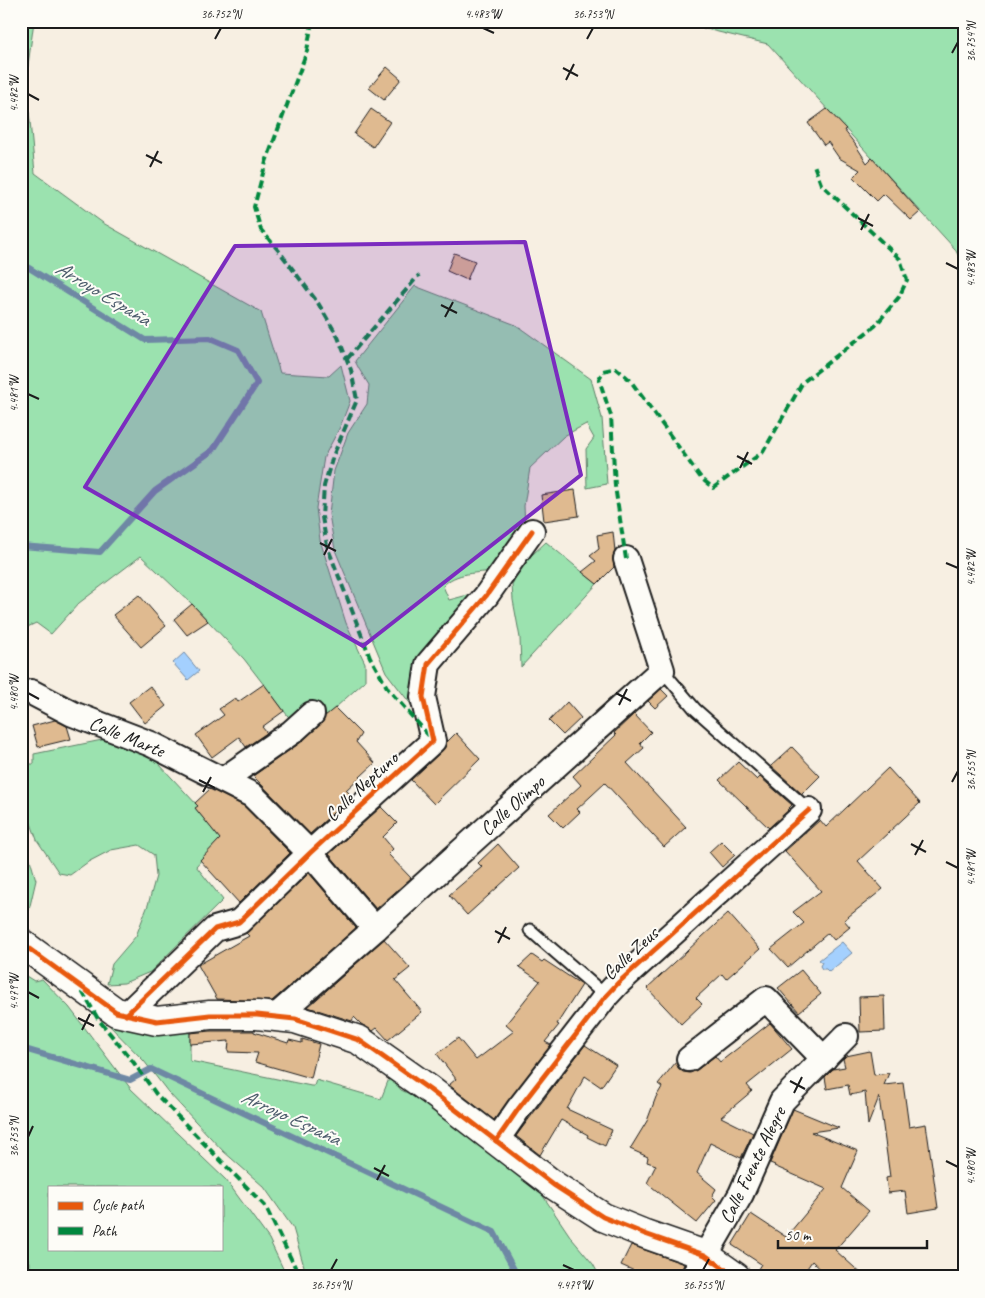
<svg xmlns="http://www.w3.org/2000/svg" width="985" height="1298" font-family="Caveat,sans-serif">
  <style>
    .green { fill: #9be2af; stroke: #5c7f66; fill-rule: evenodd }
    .water { fill: #a4d0fe; stroke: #6e88a4 }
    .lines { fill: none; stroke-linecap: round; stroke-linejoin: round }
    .stream { stroke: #6e88a4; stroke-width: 6 }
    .building { fill: #dfba90; stroke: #1c1c1c }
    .service-casing { stroke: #1c1c1c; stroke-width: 15 }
    .minor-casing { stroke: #1c1c1c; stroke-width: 28 }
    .tertiary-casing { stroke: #1c1c1c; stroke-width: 31 }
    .service { stroke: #fdfcf7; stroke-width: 11 }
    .minor { stroke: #fdfcf7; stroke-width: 24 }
    .tertiary { stroke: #fdfcf7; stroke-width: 28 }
    .quiet { stroke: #00873e; stroke-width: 4; stroke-dasharray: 8 4; stroke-linecap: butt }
    .cycleway-casing { stroke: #fdfcf7; stroke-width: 8 }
    .cycleway { stroke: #e8590c; stroke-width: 5 }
    .marked { fill: #7b2cbf; fill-opacity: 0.2; stroke: #7b2cbf; stroke-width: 4; stroke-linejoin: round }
    .ticks { fill: none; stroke: #1c1c1c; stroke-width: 2 }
    .labels { text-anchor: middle; stroke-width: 4; stroke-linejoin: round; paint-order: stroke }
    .street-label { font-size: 20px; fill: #1c1c1c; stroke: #fdfcf7 }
    .water-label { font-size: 21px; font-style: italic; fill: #4c5b6b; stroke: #fdfcf7 }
    .neatline { fill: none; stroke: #1c1c1c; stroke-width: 2 }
    .ticks-label { font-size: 12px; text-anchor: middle; fill: #1c1c1c }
  </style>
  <rect width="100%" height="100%" fill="#f7efe2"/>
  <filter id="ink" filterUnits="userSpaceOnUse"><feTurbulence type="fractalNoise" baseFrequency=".02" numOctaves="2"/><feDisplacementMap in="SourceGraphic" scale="10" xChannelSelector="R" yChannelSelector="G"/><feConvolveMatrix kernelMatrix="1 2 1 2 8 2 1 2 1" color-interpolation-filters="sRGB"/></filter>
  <g filter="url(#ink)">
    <g class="green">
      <polygon points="21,21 34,21 26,80 35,173 103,223 261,312 280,373 329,376 341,365 350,401 340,427 324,457 316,508 320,540 346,623 365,663 365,681 325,717 309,700 291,720 244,659 192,604 141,556 79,603 51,634 36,623 21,630"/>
      <polygon points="679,21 964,21 964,267 955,249 768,44 681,23"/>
      <path d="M 415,286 L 516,325 L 591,379 L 602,418 L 607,484 L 587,488 L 586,449 L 594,438 L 586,424 L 564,436 L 530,468 L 524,506 L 525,526 L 495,571 C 478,573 455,572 443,586 L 449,600 L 479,592 L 416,711 L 386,672 L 335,550 L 329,514 L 334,471 L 348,433 L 367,404 L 369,385 L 359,369 L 355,361 Z"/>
      <polygon points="546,542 597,584 521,667 520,638 513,600 512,585 521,565"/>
      <polygon points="101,729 163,756 159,764 198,806 196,809 220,839 196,866 223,900 150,972 124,983 107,984 112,964 136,936 148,905 156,876 154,855 139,845 111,850 88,862 70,875 59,873 37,840 21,796 21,764 34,764 34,754 102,740"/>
      <polygon points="21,838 27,849 36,880 29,910 21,912"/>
      <path d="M 21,973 L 34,981 L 42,979 L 69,1007 L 131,1089 L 226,1180 L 269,1239 L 287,1277 L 30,1277 L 30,1262 L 21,1247 ZM 49,1187 L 221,1187 L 221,1249 L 49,1249 Z"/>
      <polygon points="103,1014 190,1027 190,1061 311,1086 314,1086 316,1080 381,1099 390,1076 401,1090 421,1099 540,1185 541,1193 572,1239 593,1264 600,1277 307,1277 293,1228 264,1187 223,1151 168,1092 144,1061 104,1020"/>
    </g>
    <g class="water">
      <polygon points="184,653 199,671 188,680 173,663"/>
      <polygon points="842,942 852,953 829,972 826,969 822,969 820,966 822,962 819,960"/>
    </g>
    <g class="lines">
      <g class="stream">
        <polyline points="21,263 145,340 210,338 238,350 257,383 213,450 155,491 100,552 21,546"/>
        <polyline points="21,1048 130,1080 151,1069 494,1232 518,1277"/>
      </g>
    </g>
    <g class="building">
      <polygon points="387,67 401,79 384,100 369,88"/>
      <polygon points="371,109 390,122 373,147 354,134"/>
      <polygon points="827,109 846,129 844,130 855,144 867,163 872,158 920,212 911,220 884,194 877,201 853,177 860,170 839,158 828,142 824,145 808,123"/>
      <polygon points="454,253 475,261 467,280 447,271"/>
      <polygon points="575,490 579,516 544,521 541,495"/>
      <polygon points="613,532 615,551 613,557 614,567 597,584 582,572 596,561 590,556 599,549 597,535"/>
      <polygon points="139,595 166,626 141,647 113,615"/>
      <polygon points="192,604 208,621 187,635 174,619"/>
      <polygon points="264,684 284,711 262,727 267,733 246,747 239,737 212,757 196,735 224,715 219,709 235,698 238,702"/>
      <polygon points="150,686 166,706 145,723 129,702"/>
      <polygon points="661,689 668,696 655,708 648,701"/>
      <polygon points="567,702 581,718 563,735 549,721"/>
      <polygon points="335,708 361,734 356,742 375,763 346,790 352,796 310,834 253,776 301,742 321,724 325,716"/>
      <polygon points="634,714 651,732 640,743 644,748 627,763 686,827 664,847 605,783 577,809 580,812 563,828 549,814 581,785 573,776 616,735 614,733"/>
      <polygon points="55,720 67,726 71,739 38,747 32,726"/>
      <polygon points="456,733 480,759 434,804 411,780 442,751 446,743"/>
      <polygon points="792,747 820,776 802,794 771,766"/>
      <polygon points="738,762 757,780 760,777 792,805 787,810 788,811 769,828 719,780"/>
      <polygon points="888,768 920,803 858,861 883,889 844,920 850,927 834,940 828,933 788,967 771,949 804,923 793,912 821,891 785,851 820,820 826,827"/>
      <polygon points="210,789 244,806 290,853 239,903 200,860 220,839 195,808 198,806 195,803"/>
      <polygon points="381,807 397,823 383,837 393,849 388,854 411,878 376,909 329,854"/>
      <polygon points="721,841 735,855 722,867 709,852"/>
      <polygon points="498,844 519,868 467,915 449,895 482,867 478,863"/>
      <polygon points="309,873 356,928 272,1001 217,999 198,965 249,936 246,933"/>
      <polygon points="728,913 760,949 726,979 722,974 696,998 702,1004 681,1024 647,988"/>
      <polygon points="384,939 410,968 395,980 422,1012 388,1040 377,1028 373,1031 361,1024 354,1017 352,1021 308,1007"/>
      <polygon points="532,955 542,962 544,960 582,985 557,1024 559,1025 545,1042 551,1045 494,1120 449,1085 456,1079 437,1054 458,1038 476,1060 514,1031 506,1024 540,981 519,967"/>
      <polygon points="801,970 821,994 799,1012 778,988"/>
      <polygon points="884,996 885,1031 860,1032 859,997"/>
      <polygon points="770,1023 792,1049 747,1085 752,1091 721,1117 753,1133 741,1158 710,1143 697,1173 716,1189 712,1196 716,1200 697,1223 647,1183 656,1165 647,1162 648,1157 630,1149 647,1121 656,1097 662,1087 658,1084 676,1062 678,1068 683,1072 690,1073 697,1070 715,1056 720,1062"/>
      <polygon points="211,1031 254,1031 254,1032 288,1043 289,1040 302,1043 302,1039 319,1044 311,1078 255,1062 258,1053 228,1052 229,1041 190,1044 190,1033"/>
      <polygon points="585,1045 616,1065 601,1087 585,1076 567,1109 612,1130 605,1146 587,1137 588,1135 561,1120 540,1155 516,1136"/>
      <polygon points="870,1051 874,1075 889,1073 884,1085 903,1083 909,1127 926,1124 938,1208 908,1213 905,1191 888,1193 886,1178 890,1177 879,1097 868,1125 865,1092 850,1095 848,1085 827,1089 825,1077 833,1069 845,1067 843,1059 846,1056"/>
      <polygon points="793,1109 839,1128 811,1132 858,1151 842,1188 869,1211 835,1250 865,1277 829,1277 812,1261 801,1277 753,1277 761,1264 732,1245 751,1214 786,1237 826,1189 774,1166 775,1165 770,1163"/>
      <polygon points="631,1245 684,1264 679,1277 648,1277 621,1265"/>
    </g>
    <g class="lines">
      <g class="service-casing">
        <g id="service">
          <polyline points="662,670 695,709 809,810"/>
          <polyline points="530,930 606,996"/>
        </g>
      </g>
      <g class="minor-casing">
        <g id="minor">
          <polyline points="31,692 73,714 151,744 252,795 310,853 375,929"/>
          <polyline points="223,780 292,732 312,714"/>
          <polyline points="126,1015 215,929 239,922 310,853 433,741 423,697 428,664 486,596 532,531"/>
          <polyline points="275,1017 375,929 662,670 626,559"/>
          <polyline points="689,1059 766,999 824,1059"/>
          <polyline points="496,1141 519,1108 606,996 619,982 809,810"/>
          <polyline points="693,1277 741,1194 782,1101 846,1036"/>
        </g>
      </g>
      <g class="tertiary-casing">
        <polyline id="tertiary" points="21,943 116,1012 157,1021 210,1015 257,1015 295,1019 359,1040 430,1090 555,1186 603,1217 645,1234 705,1255 736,1277"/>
      </g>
      <use href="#service" class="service"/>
      <use href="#minor" class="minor"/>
      <use href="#tertiary" class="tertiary"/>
      <g class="quiet">
        <polyline points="312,21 307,51 266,162 254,207 261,230 279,251 318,303 338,337 351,370 357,400 333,456 324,486 322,517 327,546 370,657 388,689 430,737"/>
        <polyline points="347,359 419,275"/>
        <polyline points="626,559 615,486 611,416 599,379 603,371 616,368 630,380 701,478 713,488 763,452 803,382 875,326 899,297 907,280 900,259 821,184 814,165"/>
        <polyline points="82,991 98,1019 134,1063 156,1094 265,1206 300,1277"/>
      </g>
      <g class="cycleway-casing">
        <g id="cycleway">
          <polyline points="21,943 116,1012 157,1021 210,1015 257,1015 295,1019 359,1040 430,1090 555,1186 603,1217 645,1234 705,1255 736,1277"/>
          <polyline points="126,1015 215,929 239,922 310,853 433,741 423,697 428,664 486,596 532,531"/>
          <polyline points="496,1141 519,1108 606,996 619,982 809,810"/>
        </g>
      </g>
      <use href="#cycleway" class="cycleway"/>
    </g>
  </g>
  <path class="marked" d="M 525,242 L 581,475 L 363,646 L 85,487 L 235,246 Z"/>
  <path class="ticks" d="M 483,28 L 494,33M 215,39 L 221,28M 587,39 L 593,28M 952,53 L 958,42M 563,68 L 578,76M 566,80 L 574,64M 28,94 L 39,100M 146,155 L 162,163M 150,167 L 158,151M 858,218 L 873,226M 861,230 L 869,214M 946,263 L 958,269M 441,305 L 457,313M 445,317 L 453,302M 28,394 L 39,399M 737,456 L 752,464M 740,468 L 748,452M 320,543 L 336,551M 324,555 L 332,539M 946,563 L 958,568M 28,693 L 39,699M 616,693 L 631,701M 619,705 L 627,689M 199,780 L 215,788M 952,782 L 958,771M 203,792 L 211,777M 911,844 L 926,852M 915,855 L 923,840M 946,862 L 958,868M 495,931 L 510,939M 498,943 L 506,927M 28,992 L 39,998M 78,1018 L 94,1026M 82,1030 L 90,1014M 790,1081 L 805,1089M 794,1093 L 802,1077M 28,1137 L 33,1126M 946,1161 L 958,1167M 374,1168 L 389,1176M 377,1180 L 385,1165M 563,1265 L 574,1270M 331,1270 L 337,1259M 703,1270 L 709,1259"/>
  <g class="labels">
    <g class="street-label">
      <text transform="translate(127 736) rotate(22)" y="7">Calle Marte</text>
      <text transform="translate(361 786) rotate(-43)" y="7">Calle Neptuno</text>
      <text transform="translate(512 805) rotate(-42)" y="7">Calle Olimpo</text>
      <text transform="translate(630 953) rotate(-43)" y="7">Calle Zeus</text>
      <text transform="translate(752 1165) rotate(-64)" y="7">Calle Fuente Alegre</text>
    </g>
    <g class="water-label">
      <text transform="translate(103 293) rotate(31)" y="7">Arroyo España</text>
      <text transform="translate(291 1117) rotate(25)" y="7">Arroyo España</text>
    </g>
  </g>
  <rect width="985" height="1298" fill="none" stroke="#fdfcf7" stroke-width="55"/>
  <rect x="48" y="1186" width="175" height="65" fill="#fdfcf7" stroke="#a3a29f"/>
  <rect x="58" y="1202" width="25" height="8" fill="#e8590c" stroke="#a3a29f"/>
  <text x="92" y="1210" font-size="15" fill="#1c1c1c">Cycle path</text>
  <rect x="58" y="1227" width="25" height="8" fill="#00873e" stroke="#a3a29f"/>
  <text x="92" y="1236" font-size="15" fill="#1c1c1c">Path</text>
  <path d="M778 1240v8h149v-8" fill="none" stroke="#1c1c1c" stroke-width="2.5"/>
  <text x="785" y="1240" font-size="15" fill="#1c1c1c" stroke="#fdfcf7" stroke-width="4" paint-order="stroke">50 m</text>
  <rect x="28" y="28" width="930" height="1242" class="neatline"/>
  <g class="ticks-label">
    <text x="221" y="18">36.752°N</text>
    <text x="483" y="18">4.483°W</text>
    <text x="593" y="18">36.753°N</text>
    <text transform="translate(971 42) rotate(-90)" y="4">36.754°N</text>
    <text transform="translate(14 94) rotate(-90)" y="4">4.482°W</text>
    <text transform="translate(971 269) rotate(-90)" y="4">4.483°W</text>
    <text transform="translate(14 394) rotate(-90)" y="4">4.481°W</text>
    <text transform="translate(971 568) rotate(-90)" y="4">4.482°W</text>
    <text transform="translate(14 693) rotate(-90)" y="4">4.480°W</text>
    <text transform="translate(971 771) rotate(-90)" y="4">36.755°N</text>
    <text transform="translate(971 868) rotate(-90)" y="4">4.481°W</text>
    <text transform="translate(14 992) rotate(-90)" y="4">4.479°W</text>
    <text transform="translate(14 1137) rotate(-90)" y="4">36.753°N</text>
    <text transform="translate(971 1167) rotate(-90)" y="4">4.480°W</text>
    <text x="331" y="1289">36.754°N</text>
    <text x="574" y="1289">4.479°W</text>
    <text x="703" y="1289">36.755°N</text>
  </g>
</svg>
